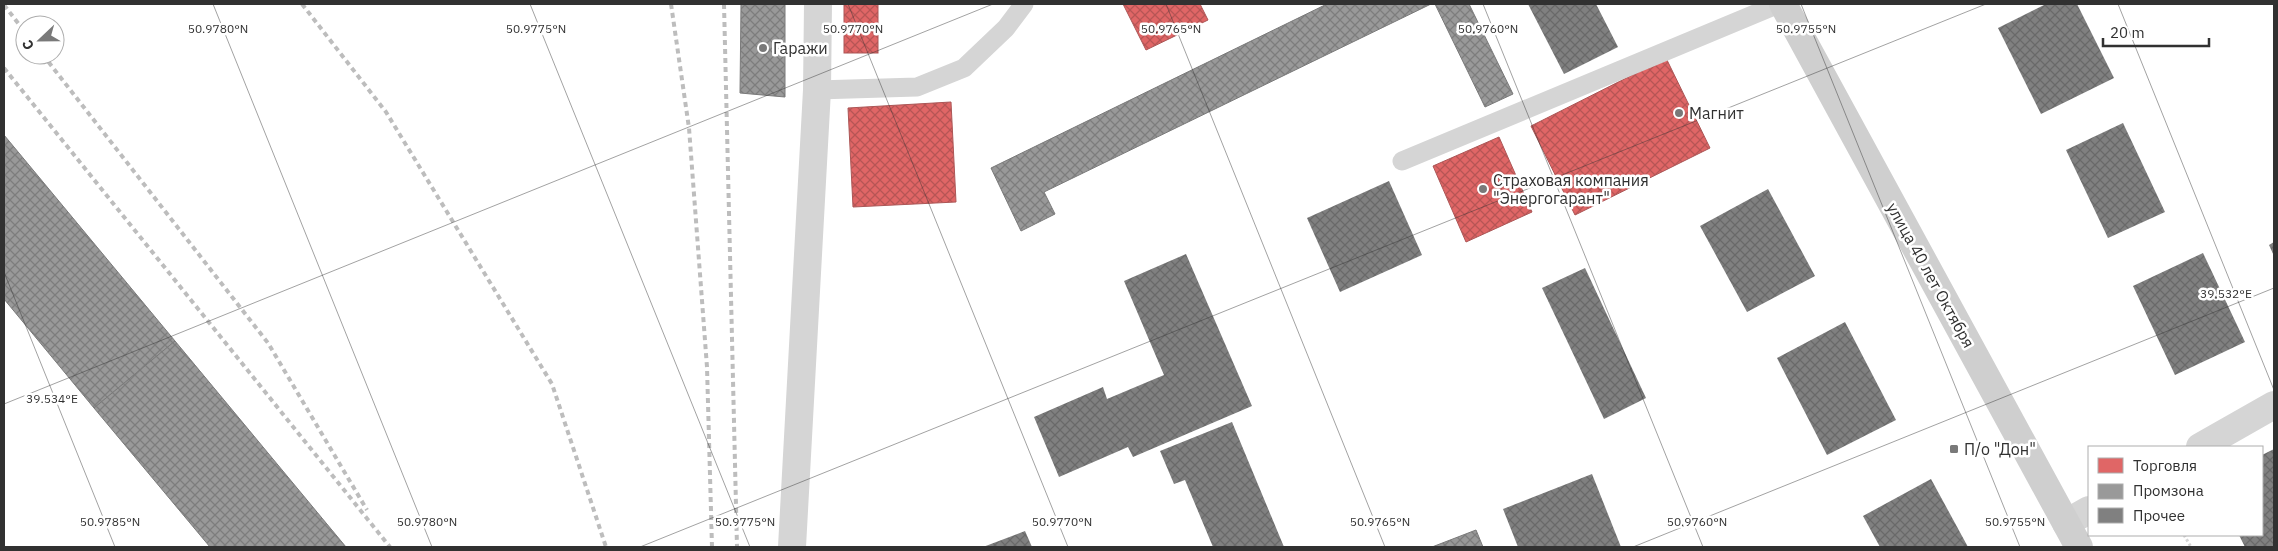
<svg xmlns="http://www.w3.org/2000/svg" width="2278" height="551" font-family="'IBM Plex Sans',sans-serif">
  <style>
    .shops { fill: url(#shops-cross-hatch); stroke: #ac5656 }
    .industry { fill: url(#industry-cross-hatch); stroke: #7a7a7a }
    .building { fill: url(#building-cross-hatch) }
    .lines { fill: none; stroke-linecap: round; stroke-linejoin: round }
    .path { stroke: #d5d5d5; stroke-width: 3; stroke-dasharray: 2.5 2.5; stroke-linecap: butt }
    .service { stroke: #d5d5d5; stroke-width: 19 }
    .minor { stroke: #d5d5d5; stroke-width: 28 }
    .secondary { stroke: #cfcfcf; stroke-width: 28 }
    .rail { stroke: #bdbdbd; stroke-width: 4; stroke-dasharray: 5 4; stroke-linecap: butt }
    .ticks { fill: none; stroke: #313131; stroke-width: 1; stroke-opacity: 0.45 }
    .poi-dot { fill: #797979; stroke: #fff; stroke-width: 2 }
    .labels { text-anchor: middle; stroke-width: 5; stroke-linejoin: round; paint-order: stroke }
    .poi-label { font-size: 16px; fill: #313131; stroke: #fff; text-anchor: start }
    .street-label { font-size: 16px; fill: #313131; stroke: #fff }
    .ticks-label { font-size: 12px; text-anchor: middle; fill: #313131; stroke: #fff; stroke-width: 5; stroke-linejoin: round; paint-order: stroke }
  </style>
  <defs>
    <pattern id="shops-cross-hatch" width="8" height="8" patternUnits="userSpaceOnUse" patternTransform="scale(1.25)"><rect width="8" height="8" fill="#e06666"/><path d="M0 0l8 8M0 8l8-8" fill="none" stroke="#b65555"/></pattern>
    <pattern id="industry-cross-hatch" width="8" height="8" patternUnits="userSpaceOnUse" patternTransform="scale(1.25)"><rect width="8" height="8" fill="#999"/><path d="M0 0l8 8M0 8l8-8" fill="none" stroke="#7d7d7d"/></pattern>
    <pattern id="building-cross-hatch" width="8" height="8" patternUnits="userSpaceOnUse" patternTransform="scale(1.25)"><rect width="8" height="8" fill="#808080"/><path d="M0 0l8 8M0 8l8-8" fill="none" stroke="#696969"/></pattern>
  </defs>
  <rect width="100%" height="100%" fill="#fff"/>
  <g class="shops">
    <rect x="844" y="4" width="34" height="49"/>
    <polygon points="1123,4 1200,4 1208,20 1146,50"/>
    <polygon points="1666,58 1710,148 1575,215 1531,126"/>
    <polygon points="951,102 956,202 853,207 848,108"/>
    <polygon points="1499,137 1532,212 1466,242 1433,166"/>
  </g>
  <g class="industry">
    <polygon points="741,4 785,4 785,97 740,93"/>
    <polygon points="1327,4 1431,4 1044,192 1055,214 1021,231 991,168"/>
    <polygon points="1435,4 1469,4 1513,94 1485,107"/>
    <polygon points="4,135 175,341 94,408 4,299"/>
    <polygon points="175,341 346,547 210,547 94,408"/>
    <polygon points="1476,530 1483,547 1432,547"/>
  </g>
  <g class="building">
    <polygon points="1528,4 1596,4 1618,47 1564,74"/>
    <polygon points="2046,4 2077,4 2114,78 2041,114 1998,28"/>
    <polygon points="2123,123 2165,212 2108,238 2066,150"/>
    <polygon points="1389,181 1422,255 1340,292 1307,218"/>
    <polygon points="1768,189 1815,276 1747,312 1700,226"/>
    <polygon points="2274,242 2274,256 2269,245"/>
    <polygon points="2203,253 2245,342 2175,375 2133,286"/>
    <polygon points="1186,254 1252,406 1133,457 1128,447 1059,477 1034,417 1103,387 1107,399 1164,375 1124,281"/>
    <polygon points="1585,268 1646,398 1604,419 1542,288"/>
    <polygon points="1845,322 1896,420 1827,455 1777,358"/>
    <polygon points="1232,422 1284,547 1213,547 1185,480 1174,484 1160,451"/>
    <polygon points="2274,449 2274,547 2245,547 2239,535 2262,535 2262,455"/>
    <polygon points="1592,474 1621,547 1518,547 1503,509"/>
    <polygon points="1931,479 1968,547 1880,547 1863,516"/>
    <polygon points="1025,531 1032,547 983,547"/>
  </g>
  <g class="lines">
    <polyline class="path" points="2184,535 2191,547"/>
    <g class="service">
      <polyline points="817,90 917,87 964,68 1006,28 1024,4"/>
      <polyline points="1402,161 1779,4"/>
    </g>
    <g class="minor">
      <polyline points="2200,447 2274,405"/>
      <polyline points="2066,523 2089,510"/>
      <polyline points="792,547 817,90 818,4"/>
    </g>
    <polyline class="secondary" points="1783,4 2079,547"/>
    <g class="rail">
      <polyline points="302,4 386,112 552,384 606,547"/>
      <polyline points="671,4 689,128 707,367 712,547"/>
      <polyline points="724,4 737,547"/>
      <polyline points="4,5 25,32"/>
      <polyline points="43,55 268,343 367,510"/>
      <polyline points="4,68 390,547"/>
    </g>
  </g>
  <path class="ticks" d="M 213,4 L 432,547M 530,4 L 750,547M 848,4 L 1068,547M 1166,4 L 1385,547M 1483,4 L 1703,547M 1801,4 L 2020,547M 2118,4 L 2274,390M 4,272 L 115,547M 4,404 L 993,4M 640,547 L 1986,4M 1633,547 L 2274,288"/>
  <g class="poi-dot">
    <circle cx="763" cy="48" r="5"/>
    <circle cx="1679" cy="113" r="5"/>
    <circle cx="1483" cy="189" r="5"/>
    <rect x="1949" y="444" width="10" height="10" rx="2.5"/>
  </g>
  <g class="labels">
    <g class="poi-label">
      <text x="773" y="54">Гаражи</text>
      <text x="1689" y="119">Магнит</text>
      <text x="1493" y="186">Страховая компания<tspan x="1493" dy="18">"Энергогарант"</tspan></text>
      <text x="1964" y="455">П/о "Дон"</text>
    </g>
    <g class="street-label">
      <text transform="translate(1931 275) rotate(61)" y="6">улица 40 лет Октября</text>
    </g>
  </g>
  <g class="ticks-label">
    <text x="1171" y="33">50.9765°N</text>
    <text x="218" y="33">50.9780°N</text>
    <text x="536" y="33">50.9775°N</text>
    <text x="853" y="33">50.9770°N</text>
    <text x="1488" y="33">50.9760°N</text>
    <text x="1806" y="33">50.9755°N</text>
    <text x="2226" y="298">39.532°E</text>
    <text x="52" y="403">39.534°E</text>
    <text x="110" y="526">50.9785°N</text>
    <text x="427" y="526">50.9780°N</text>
    <text x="745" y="526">50.9775°N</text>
    <text x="1062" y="526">50.9770°N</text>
    <text x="1380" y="526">50.9765°N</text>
    <text x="1697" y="526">50.9760°N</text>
    <text x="2015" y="526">50.9755°N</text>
  </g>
  <rect width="2278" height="551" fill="none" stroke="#313131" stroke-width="10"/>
  <rect x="2088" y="446" width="175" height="90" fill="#ffffff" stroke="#adadad"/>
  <rect x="2098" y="458" width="25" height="15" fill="#e06666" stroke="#adadad"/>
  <text x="2133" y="471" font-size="15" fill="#313131">Торговля</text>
  <rect x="2098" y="484" width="25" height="15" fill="#999999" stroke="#adadad"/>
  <text x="2133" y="496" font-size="15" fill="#313131">Промзона</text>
  <rect x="2098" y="508" width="25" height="15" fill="#808080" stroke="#adadad"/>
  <text x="2133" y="521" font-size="15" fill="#313131">Прочее</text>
  <g transform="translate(40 40) rotate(248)"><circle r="24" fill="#ffffff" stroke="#adadad"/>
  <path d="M0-4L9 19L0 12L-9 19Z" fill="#797979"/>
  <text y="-8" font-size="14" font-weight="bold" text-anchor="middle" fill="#313131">С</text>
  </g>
  <path d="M2103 38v8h106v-8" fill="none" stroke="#313131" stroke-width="2.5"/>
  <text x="2110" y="38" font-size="15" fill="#313131" stroke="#ffffff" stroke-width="4" paint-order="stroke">20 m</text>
</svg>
